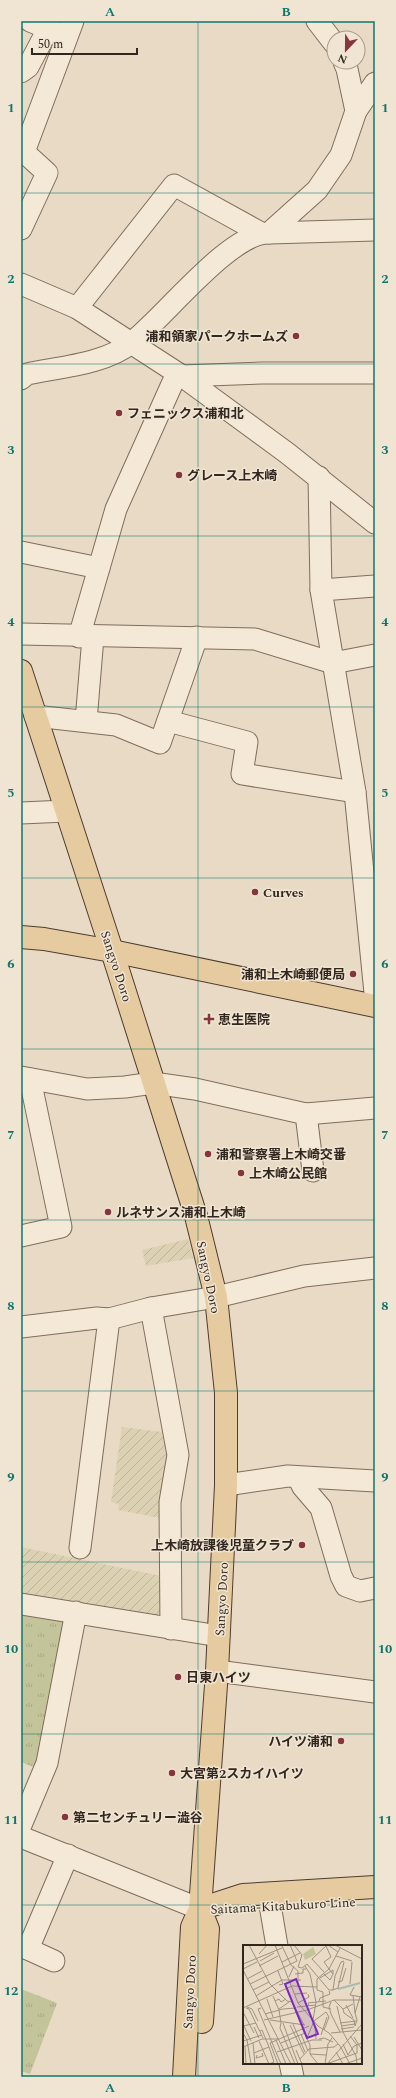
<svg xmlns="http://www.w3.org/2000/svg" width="396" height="2098" font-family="Spectral,'Noto Sans JP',serif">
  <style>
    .farmland { fill: url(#farmland-furrows) }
    .park { fill: url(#park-tufts) }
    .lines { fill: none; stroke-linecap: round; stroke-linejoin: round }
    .minor-casing { stroke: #806d5d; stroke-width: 23 }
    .major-casing { stroke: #4e3c31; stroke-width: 24 }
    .minor { stroke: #f4e8d6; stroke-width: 21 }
    .major { stroke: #e6cba1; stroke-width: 22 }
    .grid { fill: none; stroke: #0f766e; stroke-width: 1; stroke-opacity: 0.55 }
    .poi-dot { fill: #87353d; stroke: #f0e5d3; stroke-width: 1.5 }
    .labels { text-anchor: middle; stroke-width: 3; stroke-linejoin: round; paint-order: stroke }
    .poi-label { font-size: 13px; font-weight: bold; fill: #32271f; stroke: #f0e5d3; text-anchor: start }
    .street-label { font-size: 13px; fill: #32271f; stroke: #f0e5d3 }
    .inset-river { fill: none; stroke: #a6bcb3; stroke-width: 2 }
    .inset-road { fill: none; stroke: #9f9282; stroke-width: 1 }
    .view { fill: #7b2cbf; fill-opacity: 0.15; stroke: #7b2cbf; stroke-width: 2 }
    .inset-edge { fill: none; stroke: #32271f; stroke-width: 2 }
    .neatline { fill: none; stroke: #0f766e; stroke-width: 1.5 }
    .grid-label { font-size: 13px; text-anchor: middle; font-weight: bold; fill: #0f766e }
  </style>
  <defs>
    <pattern id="farmland-furrows" width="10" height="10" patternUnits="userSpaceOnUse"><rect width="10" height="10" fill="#dcd2b3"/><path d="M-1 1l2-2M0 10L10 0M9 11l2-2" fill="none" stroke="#bdb49a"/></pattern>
    <pattern id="park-tufts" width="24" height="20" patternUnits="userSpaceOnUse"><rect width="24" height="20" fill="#c3c49a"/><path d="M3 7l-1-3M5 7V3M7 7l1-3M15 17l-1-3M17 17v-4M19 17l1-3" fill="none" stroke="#a8a884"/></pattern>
  </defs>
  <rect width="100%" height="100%" fill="#e8dac4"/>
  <g class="farmland">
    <polygon points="188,1239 193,1258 146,1266 142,1250"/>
    <polygon points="122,1427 171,1433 165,1519 118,1510 119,1504 111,1502"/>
    <polygon points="21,1547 166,1577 164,1617 21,1598"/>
  </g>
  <g class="park">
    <polygon points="21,1615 68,1622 41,1770 21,1762"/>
    <polygon points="21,1989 57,2003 30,2074 21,2071"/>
  </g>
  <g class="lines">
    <g class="minor-casing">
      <g id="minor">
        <polyline points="30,21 61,34"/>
        <polyline points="317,21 334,43"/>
        <polyline points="344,62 347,69 356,111"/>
        <polyline points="21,72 28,67 48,29"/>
        <polyline points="21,229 47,173 24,152 73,21"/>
        <polyline points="269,233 375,230"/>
        <polyline points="21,284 77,308 182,376 287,453 375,523"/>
        <polyline points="77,308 174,185 261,233"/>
        <polyline points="182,376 262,373 375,373"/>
        <path d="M 21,379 L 27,374 C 60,367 105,364 131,343 C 164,318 230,232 269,233 L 317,190 L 341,155 L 356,111 L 375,83"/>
        <polyline points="319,477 321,590 355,792 375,993"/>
        <polyline points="21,552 99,568"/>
        <polyline points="321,590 375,586"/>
        <polyline points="21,634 255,639 333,663 375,655"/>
        <polyline points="79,637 116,509 177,373"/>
        <polyline points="35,716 116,725 160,743 197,637"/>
        <polyline points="86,721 93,637"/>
        <polyline points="168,721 247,742 242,774 355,792"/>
        <polyline points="21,813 66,811"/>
        <polyline points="21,1077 87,1089 125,1087 153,1083 195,1089 306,1114 313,1171"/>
        <polyline points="306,1114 375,1108"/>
        <polyline points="21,1236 61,1227 30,1079"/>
        <polyline points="151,1308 178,1455 170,1502 171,1629"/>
        <polyline points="21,1327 97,1318 109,1319 151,1308 216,1297 304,1276 375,1268"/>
        <polyline points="298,1477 303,1487 321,1508 341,1576 346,1586 360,1591 375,1588"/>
        <polyline points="226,1485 288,1476 375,1481"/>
        <polyline points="80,1548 109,1319"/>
        <polyline points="21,1604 219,1636"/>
        <polyline points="217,1671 375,1692"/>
        <polyline points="21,1825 47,1763 76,1612"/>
        <polyline points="21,1837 200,1909"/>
        <polyline points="270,1905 277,1946"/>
        <polyline points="21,1946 54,1961"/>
        <polyline points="28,1949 68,1855"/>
        <polyline points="290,2063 293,2077"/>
      </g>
    </g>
    <g class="major-casing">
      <g id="major">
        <polyline points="21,671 112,951 196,1216 216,1297 226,1393 226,1485 217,1671 200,1909 192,1927 184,2077"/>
        <polyline points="21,937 44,939 112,951 375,1006"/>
        <polyline points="200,1909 243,1895 375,1887"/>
        <polyline points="200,1909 208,1929 202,2022"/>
      </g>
    </g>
    <use href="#minor" class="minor"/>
    <use href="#major" class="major"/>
  </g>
  <path class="grid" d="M 198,21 L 198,2077M 21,193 L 375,193M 21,364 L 375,364M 21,536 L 375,536M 21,707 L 375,707M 21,878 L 375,878M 21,1049 L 375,1049M 21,1220 L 375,1220M 21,1391 L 375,1391M 21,1562 L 375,1562M 21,1734 L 375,1734M 21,1905 L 375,1905"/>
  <g class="poi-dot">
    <circle cx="296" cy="336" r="4"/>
    <circle cx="119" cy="413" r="4"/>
    <circle cx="179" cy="475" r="4"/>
    <circle cx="255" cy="892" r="4"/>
    <circle cx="353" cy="974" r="4"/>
    <path d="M207 1013h4v4h4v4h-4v4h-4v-4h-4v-4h4z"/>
    <circle cx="208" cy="1154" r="4"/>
    <circle cx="241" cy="1173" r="4"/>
    <circle cx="108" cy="1212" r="4"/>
    <circle cx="302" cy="1545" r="4"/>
    <circle cx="178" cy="1677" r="4"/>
    <circle cx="341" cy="1741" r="4"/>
    <circle cx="172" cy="1773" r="4"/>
    <circle cx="65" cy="1817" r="4"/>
  </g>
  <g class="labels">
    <g class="poi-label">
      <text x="288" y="341" text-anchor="end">浦和領家パークホームズ</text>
      <text x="127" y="418">フェニックス浦和北</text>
      <text x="187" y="480">グレース上木崎</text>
      <text x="263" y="897">Curves</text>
      <text x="345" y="979" text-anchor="end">浦和上木崎郵便局</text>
      <text x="218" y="1024">恵生医院</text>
      <text x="216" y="1159">浦和警察署上木崎交番</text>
      <text x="249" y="1178">上木崎公民館</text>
      <text x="116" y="1217">ルネサンス浦和上木崎</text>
      <text x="294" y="1550" text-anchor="end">上木崎放課後児童クラブ</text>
      <text x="186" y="1682">日東ハイツ</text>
      <text x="333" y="1746" text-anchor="end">ハイツ浦和</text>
      <text x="180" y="1778">大宮第2スカイハイツ</text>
      <text x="73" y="1822">第二センチュリー澁谷</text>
    </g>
    <g class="street-label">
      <text transform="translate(117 966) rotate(72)" y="5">Sangyo Doro</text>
      <text transform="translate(209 1277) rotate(78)" y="5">Sangyo Doro</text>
      <text transform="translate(221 1599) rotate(-87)" y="5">Sangyo Doro</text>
      <text transform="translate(283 1905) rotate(-3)" y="5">Saitama-Kitabukuro Line</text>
      <text transform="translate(189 1992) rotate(-87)" y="5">Sangyo Doro</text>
    </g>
  </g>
  <g transform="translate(243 1945)">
    <rect width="119" height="119" fill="#e8dac4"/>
    <path d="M 70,2 L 73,9 L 62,15 L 60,9 Z" fill="#c3c49a"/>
    <path class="inset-river" d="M 95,44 L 117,38"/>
    <path class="inset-road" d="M 6,0 L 27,39 L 44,56 L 49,57 L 61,80M 32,0 L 55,58 L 75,81 L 86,88 L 97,101 L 107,119M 51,0 L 59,10 L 55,22 L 59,23 L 64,19 L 86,45 L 90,45M 85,0 L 95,7M 92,0 L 119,14M 39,1 L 48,20 L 55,26 L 55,41M 83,1 L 88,12 L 81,17 L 86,24M 16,9 L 24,0M 93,11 L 109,16M 17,16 L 31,8M 39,17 L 57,8M 101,17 L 95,43 L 90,45 L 92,31 L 98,17 L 101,16M 0,19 L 39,3M 16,21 L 35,11M 62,21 L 67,29 L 73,57 L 70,75M 0,24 L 14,17M 0,25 L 48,119M 35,26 L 40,39 L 36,40M 81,27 L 69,14 L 84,0M 80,28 L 87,35 L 90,29 L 86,24M 52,29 L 60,28 L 60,24 L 63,24M 46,32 L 51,21M 77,33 L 90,25 L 90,29M 4,34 L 19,26M 95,37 L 99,36 L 103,23M 7,39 L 54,16 L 47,0M 107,39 L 109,17M 29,41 L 39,35 L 58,35M 49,41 L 74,42M 111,42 L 107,50 L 119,52M 10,45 L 26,37M 52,49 L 64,48M 110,50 L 112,68 L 117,52M 13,51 L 29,41M 30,51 L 36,65 L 38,78M 24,54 L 30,72M 91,55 L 100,64M 32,56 L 36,54 L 38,57 L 43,54M 76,56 L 77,53 L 87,49 L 86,46M 88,57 L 86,62 L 88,69 L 97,87M 55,58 L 66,52 L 65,49M 110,59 L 100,64 L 101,68 L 111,75 L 112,81M 103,60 L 110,73M 66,61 L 65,58 L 83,56M 94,61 L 100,87 L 113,111 L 114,119M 4,62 L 9,64 L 15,76M 54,62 L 73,60M 0,63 L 49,41M 3,63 L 6,64 L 20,93M 18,63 L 15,64 L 38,119M 36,64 L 46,57M 88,64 L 80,62 L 80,47 L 74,45 L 74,34 L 86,24 L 97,3M 0,67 L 11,88M 22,69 L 40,64 L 53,63M 21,75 L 64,65 L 91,55 L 119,55M 27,75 L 62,80M 38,78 L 37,83 L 52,119M 40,78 L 55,119M 97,78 L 113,76M 0,79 L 8,96M 50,79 L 62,107M 47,80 L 61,109M 0,81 L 13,78M 98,81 L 112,79M 112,81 L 114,75 L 112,68M 11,82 L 16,93M 72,82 L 73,94M 59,83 L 67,100 L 67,109M 98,84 L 111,82M 0,88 L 4,95 L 8,119M 88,88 L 119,85M 58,89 L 65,106M 78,90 L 84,72M 111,92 L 119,105M 64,93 L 71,76 L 83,67 L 86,72 L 81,85M 76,94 L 81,93 L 90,97M 33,95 L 43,119M 0,96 L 19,90M 16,96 L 26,119 L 31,117M 10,98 L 12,119M 38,98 L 62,88M 100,99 L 105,110 L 111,101 L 119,98M 2,101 L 3,119M 0,102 L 19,94 L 36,94M 26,102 L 31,117M 53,105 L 59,119M 34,107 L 69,95 L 79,95M 93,107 L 100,119M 11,108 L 26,102 L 19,85 L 17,86M 67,109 L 75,119M 67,109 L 83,110M 14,110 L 13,113 L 20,111 L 19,108M 57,114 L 66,104 L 91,102 L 95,99M 86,118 L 114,108 L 114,100 L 107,91M 35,119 L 27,98 L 66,81M 82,119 L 85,99 L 89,93M 84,119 L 119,79M 102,119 L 119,113"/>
    <path class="view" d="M 53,34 L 75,89 L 64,93 L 42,39 Z"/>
    <rect width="119" height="119" class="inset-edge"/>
  </g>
  <rect width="396" height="2098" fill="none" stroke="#f0e5d3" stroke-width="44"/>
  <g transform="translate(346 50) rotate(202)"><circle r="19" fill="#f0e5d3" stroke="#a4998b"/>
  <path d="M0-3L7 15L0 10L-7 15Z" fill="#87353d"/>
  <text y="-6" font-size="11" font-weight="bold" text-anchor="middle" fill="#32271f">N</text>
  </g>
  <path d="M32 48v6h105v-6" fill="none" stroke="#32271f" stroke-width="2"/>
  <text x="38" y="48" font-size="12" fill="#32271f" stroke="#f0e5d3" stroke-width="3" paint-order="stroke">50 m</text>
  <rect x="22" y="22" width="352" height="2054" class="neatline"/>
  <g class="grid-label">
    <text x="110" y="16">A</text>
    <text x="286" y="16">B</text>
    <text x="11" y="112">1</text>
    <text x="385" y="112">1</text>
    <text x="11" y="283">2</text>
    <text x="385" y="283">2</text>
    <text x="11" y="454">3</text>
    <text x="385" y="454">3</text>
    <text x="11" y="626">4</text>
    <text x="385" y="626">4</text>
    <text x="11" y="797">5</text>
    <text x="385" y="797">5</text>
    <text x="11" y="968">6</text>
    <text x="385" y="968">6</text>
    <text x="11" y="1139">7</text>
    <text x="385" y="1139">7</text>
    <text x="11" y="1310">8</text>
    <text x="385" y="1310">8</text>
    <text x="11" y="1481">9</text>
    <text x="385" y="1481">9</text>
    <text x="11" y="1653">10</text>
    <text x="385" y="1653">10</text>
    <text x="11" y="1824">11</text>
    <text x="385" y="1824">11</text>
    <text x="11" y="1995">12</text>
    <text x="385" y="1995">12</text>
    <text x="110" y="2092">A</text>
    <text x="286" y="2092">B</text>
  </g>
</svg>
